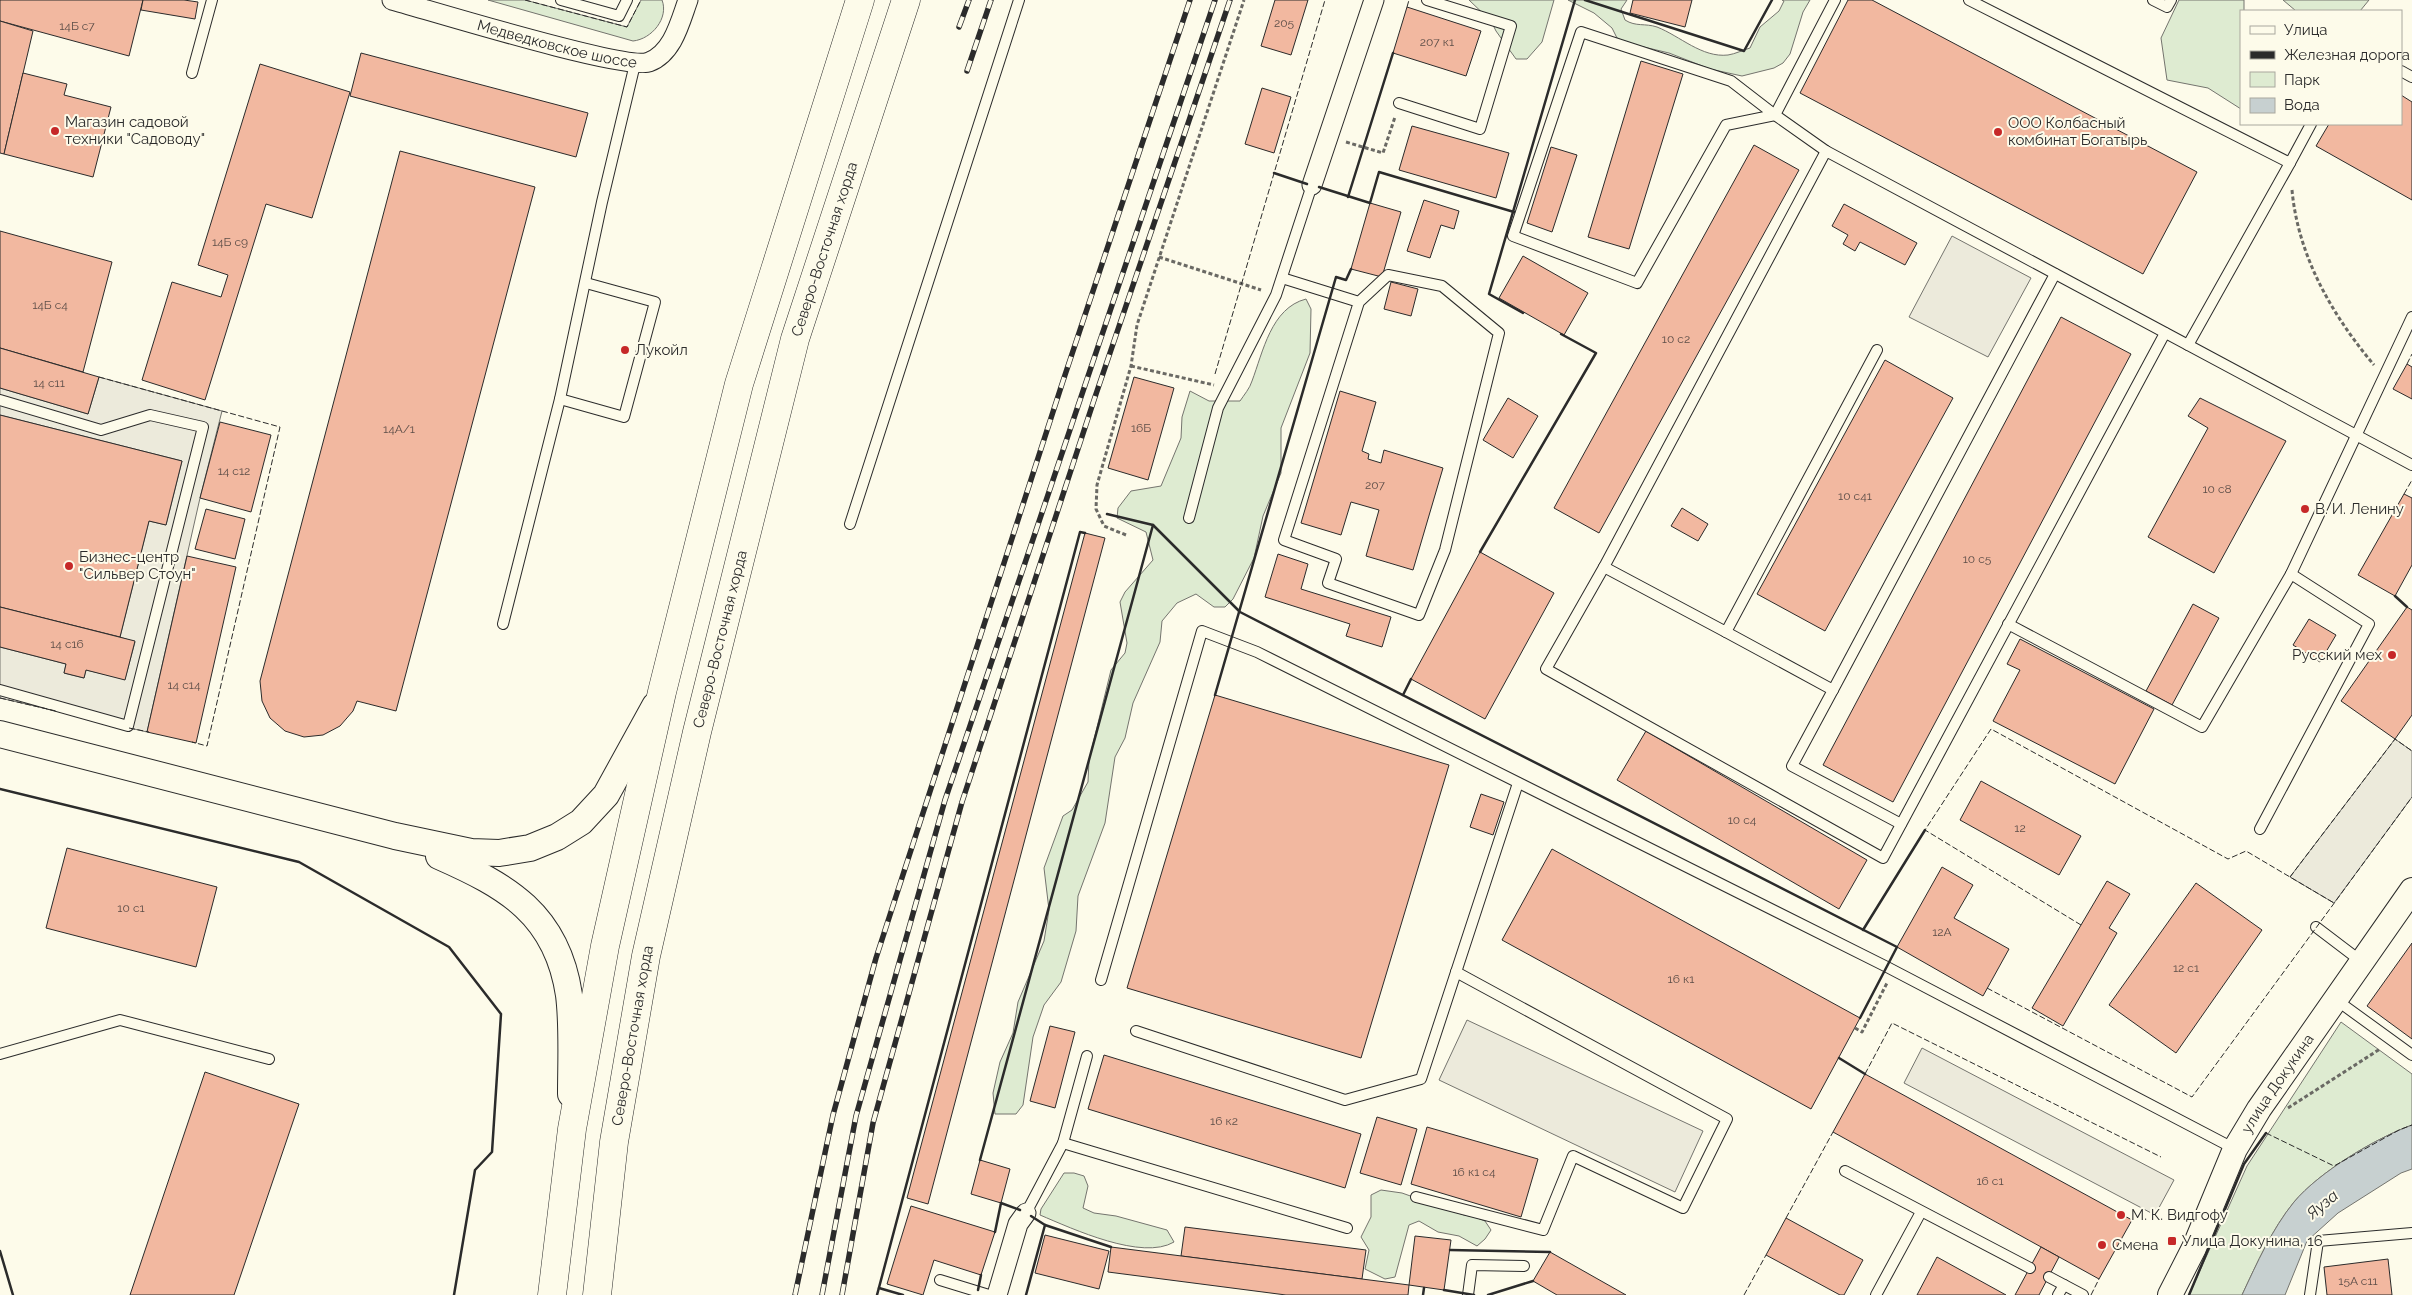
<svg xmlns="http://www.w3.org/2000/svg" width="2412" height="1295" font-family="Raleway,sans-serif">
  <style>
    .green { fill: #deebd1; stroke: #74746e }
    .parking { fill: #eceadb; stroke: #74746e }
    .water { fill: #c7d0d0; stroke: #74746e }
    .building { fill: #f2b8a0; stroke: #2b2b2b }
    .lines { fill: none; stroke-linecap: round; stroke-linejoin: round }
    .service-casing { stroke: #2b2b2b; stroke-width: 12 }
    .minor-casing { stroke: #2b2b2b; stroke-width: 21 }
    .tertiary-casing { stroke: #2b2b2b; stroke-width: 26 }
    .secondary-casing { stroke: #2b2b2b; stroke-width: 28 }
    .primary-casing { stroke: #2b2b2b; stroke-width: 29 }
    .path { stroke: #6a6964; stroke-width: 3; stroke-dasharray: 4 2.5; stroke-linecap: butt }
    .service { stroke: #fdfbea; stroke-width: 10 }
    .minor { stroke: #fdfbea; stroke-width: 19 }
    .tertiary { stroke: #fdfbea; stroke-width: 24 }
    .secondary { stroke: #fdfbea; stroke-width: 26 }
    .primary { stroke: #fdfbea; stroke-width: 28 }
    .rail-casing { stroke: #2b2b2b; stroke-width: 5.5 }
    .rail { stroke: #fdfbea; stroke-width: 4; stroke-dasharray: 11; stroke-linecap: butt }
    .fence { stroke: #2b2b2b; stroke-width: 1; stroke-dasharray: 6 2.5; stroke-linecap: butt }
    .wall { stroke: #2b2b2b; stroke-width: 2.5 }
    .poi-dot { fill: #c62828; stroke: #fdfbea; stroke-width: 2 }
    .labels { text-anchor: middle; stroke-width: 4; stroke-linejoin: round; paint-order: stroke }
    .number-label { font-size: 12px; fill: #5d4e48 }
    .street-label { font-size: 15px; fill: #2b2b2b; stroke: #fdfbea }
    .poi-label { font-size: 15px; fill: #2b2b2b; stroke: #fdfbea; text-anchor: start }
    .water-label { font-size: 16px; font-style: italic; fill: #2b2b2b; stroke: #fdfbea }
  </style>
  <rect width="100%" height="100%" fill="#fdfbea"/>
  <g class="green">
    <path d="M 488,0 L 525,0 L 627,27 L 641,0 L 662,0 C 669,18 652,39 633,41 Z"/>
    <polygon points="1469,0 1554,0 1542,42 1527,59 1516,59 1496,31 1491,21"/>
    <path d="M 1568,0 L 1627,0 L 1621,9 L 1625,20 C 1636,27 1645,23 1657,27 C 1680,36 1702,58 1728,55 C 1735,54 1743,50 1750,48 L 1760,27 L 1779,11 L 1784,1 L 1782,0 L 1810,0 L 1803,12 L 1790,54 L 1783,63 L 1774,68 L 1742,76 L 1710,69 L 1669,53 L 1627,43 L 1617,38 L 1612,28 L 1594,13 Z"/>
    <polygon points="2179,0 2244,0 2244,11 2241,11 2241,109 2208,88 2167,80 2161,38"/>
    <polygon points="2283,0 2369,0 2360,11 2296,11"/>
    <path d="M 1306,299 L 1311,309 L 1310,353 L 1281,428 L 1281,473 L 1263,516 L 1254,558 L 1233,599 L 1225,607 L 1214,607 L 1196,594 L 1177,603 L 1162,621 L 1160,642 L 1133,703 L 1125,738 L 1115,757 L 1105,823 L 1078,896 L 1076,931 L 1061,982 L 1044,1005 L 1033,1037 L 1023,1105 L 1016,1114 L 995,1114 L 993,1093 L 1000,1062 L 1013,1033 L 1018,1002 L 1044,941 L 1049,910 L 1044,868 L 1063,816 L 1072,810 L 1088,782 L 1089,760 L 1111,670 L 1125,653 L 1127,643 L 1120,602 L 1125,592 L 1153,560 L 1146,532 L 1117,518 L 1118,508 L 1131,491 L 1161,486 L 1181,438 L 1182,417 L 1190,391 L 1209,401 L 1240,401 C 1244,395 1250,388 1252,381 C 1263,352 1271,308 1306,299 Z"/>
    <path d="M 2341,1022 L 2412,1074 L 2412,1125 C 2376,1138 2319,1172 2294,1202 C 2272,1229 2257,1263 2242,1295 L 2189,1295 L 2247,1166 Z"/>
    <path d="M 1064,1173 L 1074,1173 L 1084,1176 L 1088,1186 L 1083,1208 L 1094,1213 L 1116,1216 L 1167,1230 L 1174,1242 C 1142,1261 1073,1229 1040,1215 L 1041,1209 Z"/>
    <polygon points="1381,1190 1402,1193 1464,1215 1475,1217 1485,1221 1491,1230 1485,1239 1477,1246 1459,1236 1438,1232 1419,1221 1409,1225 1395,1277 1385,1279 1365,1269 1369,1250 1361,1237 1371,1217 1371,1195"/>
  </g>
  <g class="parking">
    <polygon points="1952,236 2031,278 1988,357 1909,317"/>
    <polygon points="99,377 222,411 200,498 147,732 0,698 0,647 66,664 64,673 84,678 86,670 125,679 135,642 120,637 149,521 166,525 182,461 0,415 0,388 88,414"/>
    <polygon points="2395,739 2412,751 2412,797 2334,903 2290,877"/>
    <polygon points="1467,1020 1703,1131 1675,1192 1439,1080"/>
    <polygon points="1922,1048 2174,1180 2155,1215 1904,1083"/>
  </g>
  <path class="water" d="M 2412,1125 L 2412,1169 L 2401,1173 L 2338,1213 L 2307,1241 L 2285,1295 L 2242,1295 C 2257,1263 2272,1229 2294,1202 C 2319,1172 2376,1138 2412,1125 Z"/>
  <g class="building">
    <polygon points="0,0 143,0 129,56 0,21"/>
    <polygon points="143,0 184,0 198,2 195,19 141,10"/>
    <polygon points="1275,0 1308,0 1291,55 1261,46"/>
    <polygon points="1633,0 1692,0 1685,27 1630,13"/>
    <polygon points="1848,0 1872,0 2197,172 2143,274 1800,93"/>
    <polygon points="1407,7 1481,31 1466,76 1393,53"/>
    <polygon points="0,21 33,31 4,154 0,153"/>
    <polygon points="361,53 588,113 576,157 350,96"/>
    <polygon points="1641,61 1683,74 1629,249 1588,237"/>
    <polygon points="260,64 350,92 312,218 266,204 205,400 142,380 172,282 221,297 228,275 198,265"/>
    <polygon points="23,73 67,84 64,95 111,107 93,177 4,154"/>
    <polygon points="1262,88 1291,97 1274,153 1245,144"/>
    <polygon points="2401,95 2412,102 2412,200 2316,146 2329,124 2401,124"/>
    <polygon points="1412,126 1509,153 1496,198 1399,170"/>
    <polygon points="1754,145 1799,170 1599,533 1554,508"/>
    <polygon points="1551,147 1577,155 1552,232 1527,223"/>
    <polygon points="400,151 535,187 396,711 357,701 353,711 340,726 323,735 304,737 285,731 270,718 262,701 260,681"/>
    <polygon points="1424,200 1459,211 1454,229 1441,225 1430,258 1407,251"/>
    <polygon points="1370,203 1401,212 1382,277 1351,269"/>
    <polygon points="1844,204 1917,243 1905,265 1860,242 1855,251 1843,244 1848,235 1832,226"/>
    <polygon points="0,231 112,262 83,372 0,348"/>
    <polygon points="1523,256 1588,293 1564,335 1499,298"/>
    <polygon points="1391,282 1418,289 1411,316 1384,309"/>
    <polygon points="2061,317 2131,354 1893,802 1823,765"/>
    <polygon points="0,348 99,377 88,414 0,388"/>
    <polygon points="1885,360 1953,398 1825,631 1757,594"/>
    <polygon points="2407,364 2412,367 2412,399 2393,389"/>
    <polygon points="1134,377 1174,388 1148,480 1108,468"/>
    <polygon points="1340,391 1376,402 1362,451 1369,454 1368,459 1381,463 1384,450 1443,468 1413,570 1366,556 1379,510 1351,502 1341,535 1301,523"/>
    <polygon points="1508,398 1538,416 1513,458 1483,440"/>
    <polygon points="2200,398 2286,441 2214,573 2148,537 2208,428 2188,416"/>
    <polygon points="0,415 182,461 166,525 149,521 120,637 0,607"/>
    <polygon points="220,422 271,435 251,512 200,498"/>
    <polygon points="2404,494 2412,498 2412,565 2395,596 2358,575"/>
    <polygon points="1682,508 1708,524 1698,541 1671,526"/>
    <polygon points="206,509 245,519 235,559 195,549"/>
    <polygon points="1085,533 1105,538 928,1204 907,1198"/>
    <polygon points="1480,552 1554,593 1485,719 1411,679"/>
    <polygon points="1278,554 1308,564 1301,589 1391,617 1382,647 1346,636 1350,624 1265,597"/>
    <polygon points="187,556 236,567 196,743 147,732"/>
    <polygon points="2193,604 2219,618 2172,705 2146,691"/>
    <polygon points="0,607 135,641 125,680 86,670 84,678 64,673 66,664 0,647"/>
    <polygon points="2407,607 2412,610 2412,715 2395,739 2341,701"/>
    <polygon points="2309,619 2336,635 2320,662 2293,645"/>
    <polygon points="2020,639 2154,709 2115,784 1993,721 2020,670 2007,664"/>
    <polygon points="1215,695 1449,765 1361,1058 1127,988"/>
    <polygon points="1646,731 1867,860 1839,909 1617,780"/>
    <polygon points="1981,781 2081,836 2059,875 1960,820"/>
    <polygon points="1481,794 1504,802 1493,835 1470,827"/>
    <polygon points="67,848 217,887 196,967 46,928"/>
    <polygon points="1552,849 1860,1018 1811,1109 1502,940"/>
    <polygon points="1942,867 1973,885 1954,918 2009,949 1983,996 1897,947"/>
    <polygon points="2107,881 2130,894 2109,928 2117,933 2063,1026 2032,1008"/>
    <polygon points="2196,883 2262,930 2176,1053 2109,1005"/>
    <polygon points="2412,943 2412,1039 2367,1006"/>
    <polygon points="1050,1026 1075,1032 1055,1108 1030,1101"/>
    <polygon points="1104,1055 1361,1134 1345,1188 1088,1109"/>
    <polygon points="205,1072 299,1104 234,1295 130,1295"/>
    <polygon points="1865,1074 2132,1220 2099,1279 1833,1132"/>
    <polygon points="1377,1117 1417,1129 1401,1185 1360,1173"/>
    <polygon points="1427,1127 1538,1159 1521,1217 1411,1184"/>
    <polygon points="980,1160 1010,1169 1001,1203 971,1194"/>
    <polygon points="911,1206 995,1232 981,1275 934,1260 923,1295 887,1284"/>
    <polygon points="1786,1218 1863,1260 1844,1295 1840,1295 1766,1255"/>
    <polygon points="1185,1227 1366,1250 1362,1279 1181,1256"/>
    <polygon points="1045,1235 1109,1251 1099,1289 1035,1273"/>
    <polygon points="1415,1236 1451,1240 1444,1290 1409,1285"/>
    <polygon points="1111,1247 1409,1285 1408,1295 1286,1295 1108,1272"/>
    <polygon points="2041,1247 2059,1257 2039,1295 2015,1295"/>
    <polygon points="1550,1252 1626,1295 1557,1295 1533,1281"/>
    <polygon points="1937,1257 2006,1295 1917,1295"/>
    <polygon points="2388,1259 2392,1295 2327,1295 2324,1267"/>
  </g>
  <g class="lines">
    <g class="service-casing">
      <g id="service">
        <polyline points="561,0 619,16 627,0"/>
        <polyline points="1969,0 2290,163 2188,345"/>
        <polyline points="2153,0 2167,7 2171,0"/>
        <polygon points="1581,32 1731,81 1775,115 1726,125 1637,283 1513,236"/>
        <polyline points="2401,71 2412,77"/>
        <polyline points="192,73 212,0"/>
        <polyline points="1399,103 1480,129 1511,26 1427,0"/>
        <polyline points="1826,151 1775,115 1835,0"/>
        <polyline points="2290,163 2311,124"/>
        <polyline points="1282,278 1359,302 1284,540 1336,559 1328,583 1419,615 1445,550 1499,333 1442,286 1388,275 1359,302"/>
        <polyline points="1877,350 1726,632 1604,567 1826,151 2412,465"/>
        <polyline points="560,399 624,417 655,302 586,283"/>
        <polyline points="0,400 101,430 150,415 203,427 128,726 0,690"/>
        <polyline points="1189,518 1218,408 1276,295 1312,185"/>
        <polyline points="850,524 1019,0"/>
        <polyline points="1604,567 1546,669 1883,858 2165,333"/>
        <polyline points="503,624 560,399 602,202 635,64"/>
        <polyline points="2008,624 2202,727 2291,574 2412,317"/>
        <polyline points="1726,632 1833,690 2055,274"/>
        <polyline points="1833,690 1792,766 1901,824"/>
        <polyline points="2260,829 2369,624 2291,574"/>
        <polyline points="2316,927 2362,962"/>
        <polyline points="1101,980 1202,631 1257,652 1887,967 2235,1149"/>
        <polyline points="2335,999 2412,1055"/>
        <polyline points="1136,1031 1345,1100 1421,1079 1518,783"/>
        <polyline points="0,1054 120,1020 269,1059"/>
        <polyline points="1063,1143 1347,1228"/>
        <polyline points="1845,1171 2030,1268"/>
        <polyline points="1416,1197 1543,1230 1573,1156 1683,1208 1727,1119 1456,972"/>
        <polyline points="1026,1213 1063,1143 1087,1056"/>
        <polyline points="2049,1277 2083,1295"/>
        <polyline points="940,1280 989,1295"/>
        <polyline points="1468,1295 1472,1265 1524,1266"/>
        <polyline points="1876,1295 1921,1212"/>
        <polyline points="2058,1295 2064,1285"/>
        <polyline points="2310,1295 2318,1241 2412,1233"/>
      </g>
    </g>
    <g class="minor-casing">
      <g id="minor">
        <path id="s1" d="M 392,0 C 429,10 626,71 649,62 C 673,53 680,22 688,0"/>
        <polyline points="1312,185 1374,0"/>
        <polyline points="997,1295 1018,1224 1026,1213"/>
      </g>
    </g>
    <g class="tertiary-casing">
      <g id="tertiary">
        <path id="s2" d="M 2170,1295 L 2194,1248 L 2235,1149 L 2259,1109 L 2412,890"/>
      </g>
    </g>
    <g class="secondary-casing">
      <g id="secondary">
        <polyline points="0,734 395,836 471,852 499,853 530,848 557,837 581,822 606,795 655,706"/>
        <path d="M 439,856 C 507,886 557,914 569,995 C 573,1027 571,1062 571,1094"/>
      </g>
    </g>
    <g class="primary-casing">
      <g id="primary">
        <polyline points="552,1295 572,1129 605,946 662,692 739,384 860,0"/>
        <path id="s3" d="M 597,1295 L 614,1142 L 646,956 L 697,732 L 795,339 L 906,0"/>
      </g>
    </g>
    <g class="path">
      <polyline points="1346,142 1383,153 1395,117"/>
      <path d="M 2292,190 C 2298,256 2332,315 2374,365"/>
      <polyline points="1159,257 1261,290"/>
      <polyline points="1131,366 1214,385"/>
      <polyline points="1126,535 1104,526 1096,509 1097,485 1131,366 1137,325 1244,0"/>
      <polyline points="1855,1028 1862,1032 1887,983"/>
      <polyline points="2288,1108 2380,1049"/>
    </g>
    <use href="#service" class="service"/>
    <use href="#minor" class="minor"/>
    <use href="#tertiary" class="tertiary"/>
    <use href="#secondary" class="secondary"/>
    <use href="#primary" class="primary"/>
    <g class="rail-casing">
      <g id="rail">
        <polyline points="959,27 969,0"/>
        <polyline points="967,71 991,0"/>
        <polyline points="795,1295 833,1115 876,958 1063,381 1190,0"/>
        <polyline points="822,1295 856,1116 945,800 1215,0"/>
        <polyline points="842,1295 873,1123 962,802 1095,397 1230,0"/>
      </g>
    </g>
    <use href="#rail" class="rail"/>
    <g class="fence">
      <polyline points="525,0 627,27 641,0"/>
      <polyline points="1407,7 1409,0"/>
      <polyline points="2407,364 2412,354"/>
      <polyline points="1215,374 1325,0"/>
      <polyline points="99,377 280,427 207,746 192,742"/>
      <polyline points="2404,494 2412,480"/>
      <polyline points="0,698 56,711"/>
      <polyline points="129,728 149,732"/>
      <polyline points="2290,877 2395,739 2412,751"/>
      <polyline points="2081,925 1925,830 1991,729 2228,859 2246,851 2334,903"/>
      <polyline points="1987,988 2192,1097 2412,797"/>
      <polyline points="1865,1074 1892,1023 2161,1157"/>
      <polyline points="2266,1133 2334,1166 2399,1130 2412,1125"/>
      <polyline points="1786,1218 1833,1132"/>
      <polyline points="1744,1295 1766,1255"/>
      <polyline points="2091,1295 2099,1279"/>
    </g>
    <g class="wall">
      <polyline points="1585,0 1744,51 1772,0"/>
      <polyline points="1274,173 1307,184"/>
      <polyline points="1319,187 1370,203 1379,172 1514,212"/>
      <polyline points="1348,197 1393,53"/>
      <polyline points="1523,313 1489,294 1575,0"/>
      <polyline points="1107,514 1153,525 1240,612 1897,947 1860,1018"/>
      <polyline points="1480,552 1596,353 1561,334"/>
      <polyline points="2395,596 2407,607"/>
      <polyline points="1215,695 1336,277 1346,280 1351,269"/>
      <polyline points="1403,695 1411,679"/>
      <polyline points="0,789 299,862 449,947 501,1014 492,1152 475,1170 454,1295"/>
      <polyline points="1863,930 1925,830"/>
      <polyline points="1839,1058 1865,1074"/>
      <polyline points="980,1160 1153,525"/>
      <polyline points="1031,1216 1045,1225 1111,1247"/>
      <polyline points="995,1232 1001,1203 1020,1210"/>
      <polyline points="1450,1250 1550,1252"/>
      <polyline points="0,1251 13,1295"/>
      <polyline points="879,1288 903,1295"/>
      <polyline points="978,1290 981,1275"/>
      <polyline points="1444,1290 1474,1295"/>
      <polyline points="877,1295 1080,532 1085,533"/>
      <polyline points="1026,1295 1045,1225"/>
      <polyline points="1423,1295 1424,1288"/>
      <polyline points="1488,1295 1533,1281"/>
      <polyline points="2189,1295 2244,1164 2266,1133"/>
    </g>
  </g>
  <g class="poi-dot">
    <circle cx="55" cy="131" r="5"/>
    <circle cx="1998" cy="132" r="5"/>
    <circle cx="625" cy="350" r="5"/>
    <circle cx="2305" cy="509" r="5"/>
    <circle cx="69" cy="566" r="5"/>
    <circle cx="2392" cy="655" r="5"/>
    <circle cx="2121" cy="1215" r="5"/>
    <rect x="2167" y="1236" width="10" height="10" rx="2.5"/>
    <circle cx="2102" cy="1245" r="5"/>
  </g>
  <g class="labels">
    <g class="number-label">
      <text x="1284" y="27">205</text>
      <text x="77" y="30">14Б с7</text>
      <text x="1437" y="46">207 к1</text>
      <text x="230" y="246">14Б с9</text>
      <text x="50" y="309">14Б с4</text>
      <text x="1676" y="343">10 с2</text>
      <text x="49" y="387">14 с11</text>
      <text x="1141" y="432">16Б</text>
      <text x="399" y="433">14А/1</text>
      <text x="234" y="475">14 с12</text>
      <text x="1375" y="489">207</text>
      <text x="2217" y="493">10 с8</text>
      <text x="1855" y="500">10 с41</text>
      <text x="1977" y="563">10 с5</text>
      <text x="67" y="648">14 с16</text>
      <text x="184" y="689">14 с14</text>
      <text x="1742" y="824">10 с4</text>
      <text x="2020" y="832">12</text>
      <text x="131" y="912">10 с1</text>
      <text x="1942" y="936">12А</text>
      <text x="2186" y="972">12 с1</text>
      <text x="1681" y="983">16 к1</text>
      <text x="1224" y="1125">16 к2</text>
      <text x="1474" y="1176">16 к1 с4</text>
      <text x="1990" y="1185">16 с1</text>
      <text x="2358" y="1285">15А с11</text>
    </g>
    <g class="street-label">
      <text dy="5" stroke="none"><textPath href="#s1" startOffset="171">Медведковское шоссе</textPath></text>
      <text dy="5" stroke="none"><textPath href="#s3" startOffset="1072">Северо-Восточная хорда</textPath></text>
      <text dy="5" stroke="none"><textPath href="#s3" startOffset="668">Северо-Восточная хорда</textPath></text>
      <text dy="5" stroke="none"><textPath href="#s3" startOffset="262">Северо-Восточная хорда</textPath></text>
      <text dy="5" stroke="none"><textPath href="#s2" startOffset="238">улица Докукина</textPath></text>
    </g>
    <g class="poi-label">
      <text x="65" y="127">Магазин садовой<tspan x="65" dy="17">техники "Садоводу"</tspan></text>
      <text x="2008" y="128">ООО Колбасный<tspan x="2008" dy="17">комбинат Богатырь</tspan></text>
      <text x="635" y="355">Лукойл</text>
      <text x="2315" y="514">В. И. Ленину</text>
      <text x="79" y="562">Бизнес-центр<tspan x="79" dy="17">"Сильвер Стоун"</tspan></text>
      <text x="2382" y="660" text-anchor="end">Русский мех</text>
      <text x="2131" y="1220">М. К. Видгофу</text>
      <text x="2182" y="1246">Улица Докунина, 16</text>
      <text x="2112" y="1250">Смена</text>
    </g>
    <g class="water-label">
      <text transform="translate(2322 1204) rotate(-40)" y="6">Яуза</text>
    </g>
  </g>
  <rect x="2240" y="10" width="162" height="115" fill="#fdfbea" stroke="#a9a89e"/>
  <rect x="2250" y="26" width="25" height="8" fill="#fdfbea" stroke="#a9a89e"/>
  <text x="2284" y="35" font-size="15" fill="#2b2b2b">Улица</text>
  <rect x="2250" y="51" width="25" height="8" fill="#2b2b2b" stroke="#a9a89e"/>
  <text x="2284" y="60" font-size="15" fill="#2b2b2b">Железная дорога</text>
  <rect x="2250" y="72" width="25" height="15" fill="#deebd1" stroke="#a9a89e"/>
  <text x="2284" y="85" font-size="15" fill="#2b2b2b">Парк</text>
  <rect x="2250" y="98" width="25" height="15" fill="#c7d0d0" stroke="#a9a89e"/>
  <text x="2284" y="110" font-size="15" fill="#2b2b2b">Вода</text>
</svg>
